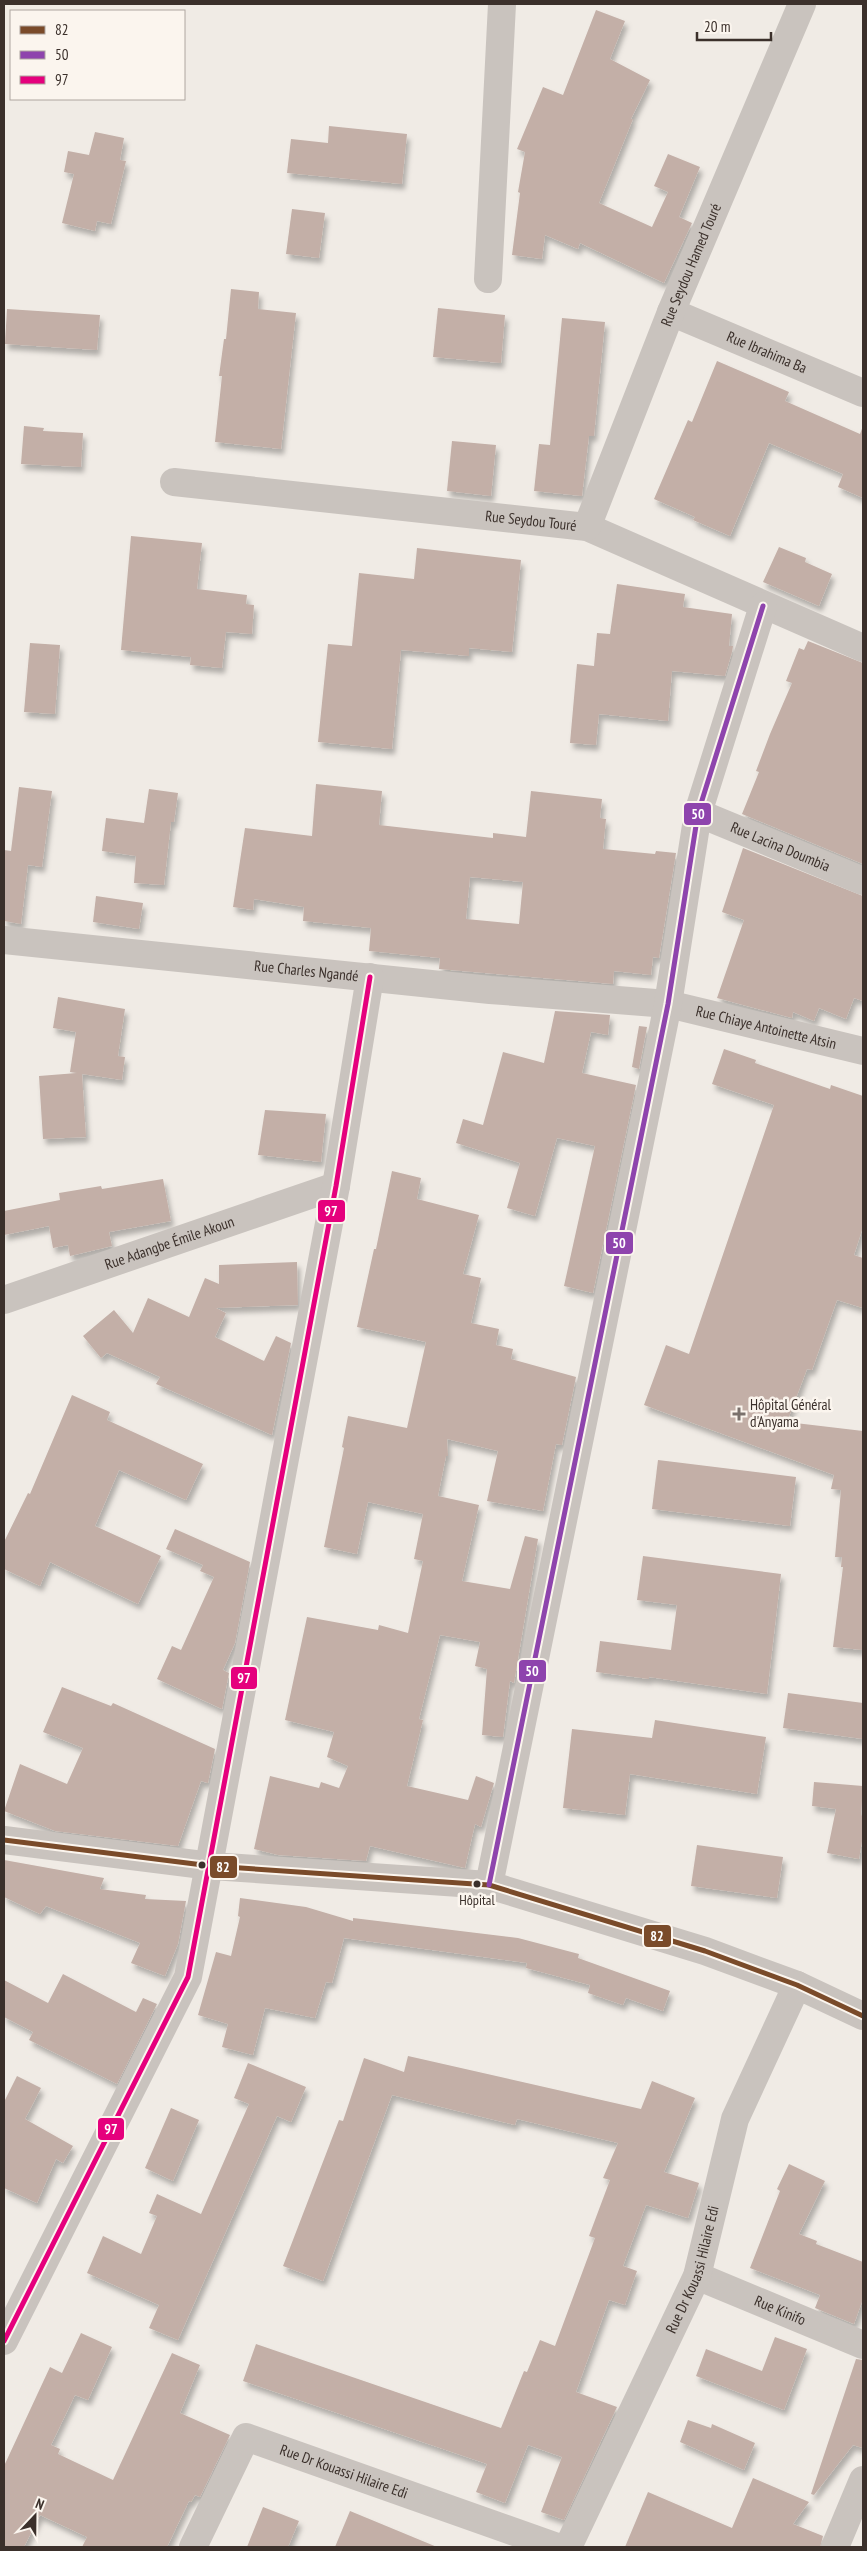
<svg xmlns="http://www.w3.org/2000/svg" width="867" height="2551" font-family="'PT Sans Narrow',sans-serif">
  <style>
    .building { fill: #c3afa7; fill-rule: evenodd; filter: url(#shadow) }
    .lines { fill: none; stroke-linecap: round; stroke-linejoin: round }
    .minor { stroke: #c9c3be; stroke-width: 28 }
    .bus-1-casing { stroke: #fbf5ee; stroke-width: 9 }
    .bus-2-casing { stroke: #fbf5ee; stroke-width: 9 }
    .bus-3-casing { stroke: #fbf5ee; stroke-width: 9 }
    .bus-1 { stroke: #7a4b2a; stroke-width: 5 }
    .bus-2 { stroke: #8e44ad; stroke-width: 5 }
    .bus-3 { stroke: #e5007d; stroke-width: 5 }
    .poi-dot { fill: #7a716c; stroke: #fbf5ee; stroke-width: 2 }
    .bus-dot { fill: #3b302b; stroke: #fbf5ee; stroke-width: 2 }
    .labels { text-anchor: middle; stroke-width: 5; stroke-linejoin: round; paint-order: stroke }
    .bus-label { font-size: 14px; fill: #3b302b; stroke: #fbf5ee }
    .street-label { font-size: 15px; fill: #3b302b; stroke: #fbf5ee }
    .poi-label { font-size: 15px; fill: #3b302b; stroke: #fbf5ee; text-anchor: start }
    .line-badge { stroke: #fbf5ee; stroke-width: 2 }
    .badge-label { font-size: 14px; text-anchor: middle; font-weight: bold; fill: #fff }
  </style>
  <defs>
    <filter id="shadow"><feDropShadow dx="3" dy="5.5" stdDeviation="2.5" flood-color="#0004"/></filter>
  </defs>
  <rect width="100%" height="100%" fill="#f0ebe5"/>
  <g class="building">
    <polygon points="596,10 625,21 610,59 650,80 631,119 633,119 599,203 652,227 668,192 654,186 668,154 700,167 679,217 692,223 664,283 580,243 578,249 545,235 542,259 512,255 520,193 518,192 525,152 517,149 543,87 563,95"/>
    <polygon points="329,126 407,134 402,184 287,173 291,139 328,143"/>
    <polygon points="95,132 124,138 120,160 126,161 111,224 97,221 95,231 62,223 74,174 64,172 68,151 89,155"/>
    <polygon points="292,209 325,213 319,258 286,254"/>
    <polygon points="231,289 259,292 258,309 296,313 281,449 215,442 222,376 219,376 224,339 226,339"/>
    <polygon points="438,308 505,315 501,363 433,357"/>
    <polygon points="7,309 100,315 97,350 5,344"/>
    <polygon points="562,318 605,322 594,436 589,436 582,496 534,491 539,444 550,445"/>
    <polygon points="717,361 789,392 785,401 860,434 863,426 863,498 838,487 843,474 769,443 730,536 693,520 695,517 654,499 688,420 692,422"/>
    <polygon points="24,426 44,428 43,431 83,433 81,467 21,464"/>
    <polygon points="452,441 496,445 491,496 447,491"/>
    <polygon points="131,536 202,543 197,589 247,595 246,604 254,605 252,634 226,632 222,668 190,665 191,657 121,650"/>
    <polygon points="779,547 806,558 805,562 832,574 819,606 763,582"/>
    <polygon points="417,548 521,560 512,652 469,648 469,656 401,650 392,749 318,742 328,644 352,646 359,573 414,579"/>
    <polygon points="617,584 685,594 683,607 732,614 729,646 733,646 732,652 725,676 672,671 668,721 599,714 596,745 570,743 577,664 594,666 597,633 610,634"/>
    <polygon points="808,641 863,663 863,864 742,814 759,772 756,771 770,734 792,683 786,681 799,648 804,650"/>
    <polygon points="30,643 60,645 55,714 24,712"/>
    <path d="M 316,784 L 382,791 L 379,825 L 493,838 L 493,833 L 526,837 L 531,791 L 602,799 L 600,818 L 606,819 L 603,849 L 655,854 L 656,851 L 676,853 L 659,958 L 653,957 L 651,975 L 614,971 L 613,984 L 439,969 L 440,958 L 369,951 L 371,928 L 303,921 L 304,907 L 254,899 L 253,910 L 233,907 L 245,828 L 312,836 ZM 470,877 L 523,882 L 519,924 L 466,919 Z"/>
    <polygon points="19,787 52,791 42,867 28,865 21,924 4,921 4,850 11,851"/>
    <polygon points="149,789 178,793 174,822 171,822 164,885 134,883 136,856 102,851 106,818 144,823"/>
    <polygon points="743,848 863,896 863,1001 854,998 846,1019 819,1008 814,1021 793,1012 792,1018 717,998 744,920 722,912"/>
    <polygon points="96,896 143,903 139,929 93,922"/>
    <polygon points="58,997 125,1009 118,1056 125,1057 122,1080 82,1074 86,1137 43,1139 39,1076 77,1073 70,1072 76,1032 53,1028"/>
    <polygon points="555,1011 610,1015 608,1035 591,1032 582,1073 636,1085 593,1293 564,1286 595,1146 557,1138 535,1216 507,1208 520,1163 456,1143 463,1119 483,1125 503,1052 544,1063"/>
    <polygon points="639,1026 647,1027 639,1069 632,1067"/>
    <polygon points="724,1049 756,1060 755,1063 830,1089 831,1085 863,1096 863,1227 854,1255 863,1258 863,1308 837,1300 812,1370 807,1369 787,1422 863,1431 863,1650 833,1647 843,1567 841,1567 842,1557 835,1557 841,1490 831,1489 834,1475 644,1405 666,1345 689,1354 774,1105 712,1084"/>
    <polygon points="265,1110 326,1114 321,1162 258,1155"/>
    <polygon points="392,1171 421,1178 417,1199 479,1215 463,1274 481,1278 471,1323 499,1329 496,1345 513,1349 511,1359 576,1377 562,1445 556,1444 543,1511 487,1501 498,1451 447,1439 448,1456 446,1456 438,1496 479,1505 462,1581 510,1589 525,1536 538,1539 514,1683 510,1681 503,1737 482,1735 487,1669 475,1666 480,1642 440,1635 419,1719 423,1720 407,1786 468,1800 476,1776 494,1783 481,1827 475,1824 465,1868 370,1846 366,1861 278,1855 254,1849 270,1776 319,1788 321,1782 339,1788 348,1766 327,1757 334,1732 285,1720 307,1617 378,1630 379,1625 408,1633 423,1561 414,1559 423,1514 368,1502 357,1554 324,1547 344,1448 342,1447 348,1416 407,1428 426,1342 357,1327 374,1249 376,1249"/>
    <polygon points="163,1179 171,1221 109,1232 112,1246 70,1256 68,1245 53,1248 49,1226 4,1235 4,1211 60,1200 59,1193 101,1186 102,1189"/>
    <polygon points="297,1262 298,1305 216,1308 226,1313 215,1337 264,1361 276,1336 291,1343 272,1435 156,1384 160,1377 107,1353 101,1358 83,1336 114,1310 133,1333 148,1298 189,1317 205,1278 219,1284 219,1265"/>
    <polygon points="72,1395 110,1412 107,1420 203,1464 186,1500 119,1470 95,1526 161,1556 138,1604 50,1562 40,1586 4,1569 4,1542 28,1493 30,1494"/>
    <polygon points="658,1460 796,1477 790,1526 652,1509"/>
    <polygon points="175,1529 250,1562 235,1643 223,1670 229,1673 222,1709 157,1679 172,1646 181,1650 214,1577 200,1571 203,1565 166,1549"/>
    <polygon points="643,1556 781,1574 767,1694 649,1677 649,1679 596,1672 600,1641 671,1650 677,1605 637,1600"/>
    <polygon points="62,1687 111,1706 113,1703 215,1749 208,1783 201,1781 178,1846 55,1831 4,1811 20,1764 67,1784 83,1748 43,1732"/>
    <polygon points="788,1693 863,1703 863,1739 783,1728"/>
    <polygon points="655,1720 766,1737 757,1794 630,1774 625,1815 563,1808 572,1729 652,1738"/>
    <polygon points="814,1782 863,1786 861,1815 863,1816 863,1835 859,1859 827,1853 836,1809 812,1806"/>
    <polygon points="697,1845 783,1857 777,1898 691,1886"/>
    <polygon points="4,1860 104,1878 100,1889 146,1895 145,1899 186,1901 178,1944 165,1976 131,1963 140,1943 46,1906 40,1914 4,1897"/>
    <polygon points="240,1898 306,1907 353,1921 353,1918 518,1938 579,1954 578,1958 670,1991 663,2011 626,1998 623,2005 588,1993 590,1985 526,1968 527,1963 344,1938 332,1983 326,1982 315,2018 265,2008 253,2055 222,2047 228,2024 198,2015 216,1952 231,1956 240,1917 238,1916"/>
    <polygon points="63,1974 136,2012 143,1998 157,2004 117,2084 29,2040 33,2032 4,2017 4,1980 48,2003"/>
    <polygon points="408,2056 641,2109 652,2081 695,2098 664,2172 699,2183 688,2218 646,2205 623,2266 637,2271 625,2305 609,2300 576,2392 617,2407 564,2520 541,2512 562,2457 528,2445 505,2503 476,2492 487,2464 243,2381 256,2344 501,2428 524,2371 527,2372 540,2340 555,2346 595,2238 589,2236 610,2180 603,2178 618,2143 517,2119 515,2125 392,2095 323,2281 283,2266 339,2120 343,2121 364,2058 404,2072"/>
    <polygon points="248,2063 306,2087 291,2122 277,2116 178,2340 149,2328 159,2305 87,2273 103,2236 141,2254 157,2216 149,2213 157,2194 201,2214 249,2104 234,2098"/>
    <polygon points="17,2076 41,2088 25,2119 73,2146 63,2163 56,2159 37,2203 4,2188 4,2102"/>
    <polygon points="171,2108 199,2120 173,2181 145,2168"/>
    <polygon points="789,2164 825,2181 799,2234 817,2241 816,2244 863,2262 863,2299 854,2324 815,2308 820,2295 750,2268 780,2191 777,2189"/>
    <polygon points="81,2333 112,2347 88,2400 75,2395 51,2445 60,2449 58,2454 113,2480 172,2353 200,2365 180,2413 230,2435 200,2497 195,2495 191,2502 189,2501 167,2547 82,2547 87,2537 40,2515 24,2547 4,2547 4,2466 50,2367 62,2373"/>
    <polygon points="775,2337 807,2349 784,2410 696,2376 706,2349 762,2371"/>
    <polygon points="856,2359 863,2360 863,2448 853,2445 814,2495 811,2494"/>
    <polygon points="688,2420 711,2428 712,2424 755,2443 744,2470 680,2442"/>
    <polygon points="753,2478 809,2502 793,2524 823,2536 820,2547 625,2547 648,2492 732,2528"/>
    <polygon points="263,2507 299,2521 288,2547 247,2547"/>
    <polygon points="350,2511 437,2547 335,2547"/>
  </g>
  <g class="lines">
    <g class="minor">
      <polyline points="488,279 502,4"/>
      <path id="s1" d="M 671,312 L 863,393"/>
      <path id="s2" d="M 174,482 L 587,527 L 863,648"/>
      <path id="s3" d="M 587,527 L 671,312 L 802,4"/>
      <path id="s4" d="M 698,813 L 863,881"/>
      <path id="s5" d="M 4,940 L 490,990 L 668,1004 L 863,1051"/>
      <path id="s6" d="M 4,1300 L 336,1186"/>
      <polyline points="4,1840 211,1866 489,1885 705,1951 797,1985 863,2016"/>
      <polyline points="489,1885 668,1004 698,813 763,606"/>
      <path id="s7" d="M 697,2276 L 863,2345"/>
      <polyline points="4,2341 188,1977 336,1186 370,977"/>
      <path id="s8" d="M 193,2547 L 246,2437 L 557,2547"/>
      <path id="s9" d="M 568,2547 L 697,2276 L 735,2119 L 797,1985"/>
      <polyline points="835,2547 863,2480"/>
    </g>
    <g class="bus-1-casing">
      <polyline id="bus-1" points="4,1840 211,1866 489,1885 705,1951 797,1985 863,2016"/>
    </g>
    <g class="bus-2-casing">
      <polyline id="bus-2" points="489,1885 668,1004 698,813 763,606"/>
    </g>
    <g class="bus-3-casing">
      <polyline id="bus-3" points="4,2341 188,1977 336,1186 370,977"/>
    </g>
    <use href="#bus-1" class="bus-1"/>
    <use href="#bus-2" class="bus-2"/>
    <use href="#bus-3" class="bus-3"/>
  </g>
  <path class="poi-dot" d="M736.5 1406.5h5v5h5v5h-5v5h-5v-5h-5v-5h5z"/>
  <g class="bus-dot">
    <circle cx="202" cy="1865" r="4.5"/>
    <circle cx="477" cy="1884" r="4.5"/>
  </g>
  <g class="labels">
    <g class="bus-label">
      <text x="477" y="1905">Hôpital</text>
    </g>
    <g class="street-label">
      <text dy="5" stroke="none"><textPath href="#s3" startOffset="282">Rue Seydou Hamed Touré</textPath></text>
      <text dy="5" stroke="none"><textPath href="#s1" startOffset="104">Rue Ibrahima Ba</textPath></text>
      <text dy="5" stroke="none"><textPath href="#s2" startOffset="359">Rue Seydou Touré</textPath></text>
      <text dy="5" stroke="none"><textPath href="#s4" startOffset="89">Rue Lacina Doumbia</textPath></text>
      <text dy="5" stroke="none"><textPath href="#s5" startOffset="304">Rue Charles Ngandé</textPath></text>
      <text dy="5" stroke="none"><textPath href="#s5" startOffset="768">Rue Chiaye Antoinette Atsin</textPath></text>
      <text dy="5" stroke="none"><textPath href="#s6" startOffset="175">Rue Adangbe Émile Akoun</textPath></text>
      <text dy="5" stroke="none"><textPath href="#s9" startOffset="305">Rue Dr Kouassi Hilaire Edi</textPath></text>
      <text dy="5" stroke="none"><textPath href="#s7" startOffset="90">Rue Kinifo</textPath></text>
      <text dy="5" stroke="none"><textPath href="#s8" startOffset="226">Rue Dr Kouassi Hilaire Edi</textPath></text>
    </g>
    <g class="poi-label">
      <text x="750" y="1410">Hôpital Général<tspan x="750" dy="17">d'Anyama</tspan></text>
    </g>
  </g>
  <g class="line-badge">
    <rect x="683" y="802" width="29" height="24" rx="5" fill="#8e44ad"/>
    <rect x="317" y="1199" width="29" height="24" rx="5" fill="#e5007d"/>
    <rect x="605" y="1231" width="29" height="24" rx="5" fill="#8e44ad"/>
    <rect x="518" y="1659" width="29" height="24" rx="5" fill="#8e44ad"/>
    <rect x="230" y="1666" width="28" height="24" rx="5" fill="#e5007d"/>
    <rect x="209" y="1855" width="29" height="24" rx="5" fill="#7a4b2a"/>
    <rect x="643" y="1924" width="29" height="24" rx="5" fill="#7a4b2a"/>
    <rect x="97" y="2117" width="28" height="24" rx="5" fill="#e5007d"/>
  </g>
  <g class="badge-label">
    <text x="698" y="819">50</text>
    <text x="331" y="1216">97</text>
    <text x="619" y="1248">50</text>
    <text x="532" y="1676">50</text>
    <text x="244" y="1683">97</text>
    <text x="223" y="1872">82</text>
    <text x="657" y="1941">82</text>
    <text x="111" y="2134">97</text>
  </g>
  <rect width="867" height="2551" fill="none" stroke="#3b302b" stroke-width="10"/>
  <rect x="10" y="10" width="175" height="90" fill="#fbf5ee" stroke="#aea6a0"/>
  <rect x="20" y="26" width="25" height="8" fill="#7a4b2a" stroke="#aea6a0"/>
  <text x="55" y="35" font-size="15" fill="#3b302b">82</text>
  <rect x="20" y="51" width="25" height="8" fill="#8e44ad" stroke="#aea6a0"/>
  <text x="55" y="60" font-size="15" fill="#3b302b">50</text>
  <rect x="20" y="76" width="25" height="8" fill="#e5007d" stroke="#aea6a0"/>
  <text x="55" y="85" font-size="15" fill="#3b302b">97</text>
  <g transform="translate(35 2516) rotate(22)" stroke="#fbf5ee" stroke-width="4" paint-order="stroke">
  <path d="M0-4L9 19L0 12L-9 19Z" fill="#3b302b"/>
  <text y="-8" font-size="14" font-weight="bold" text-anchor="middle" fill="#3b302b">N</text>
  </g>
  <path d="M697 32v8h74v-8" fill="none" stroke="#3b302b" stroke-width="2.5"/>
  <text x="704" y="32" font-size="15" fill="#3b302b" stroke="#fbf5ee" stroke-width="4" paint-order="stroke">20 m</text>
</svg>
